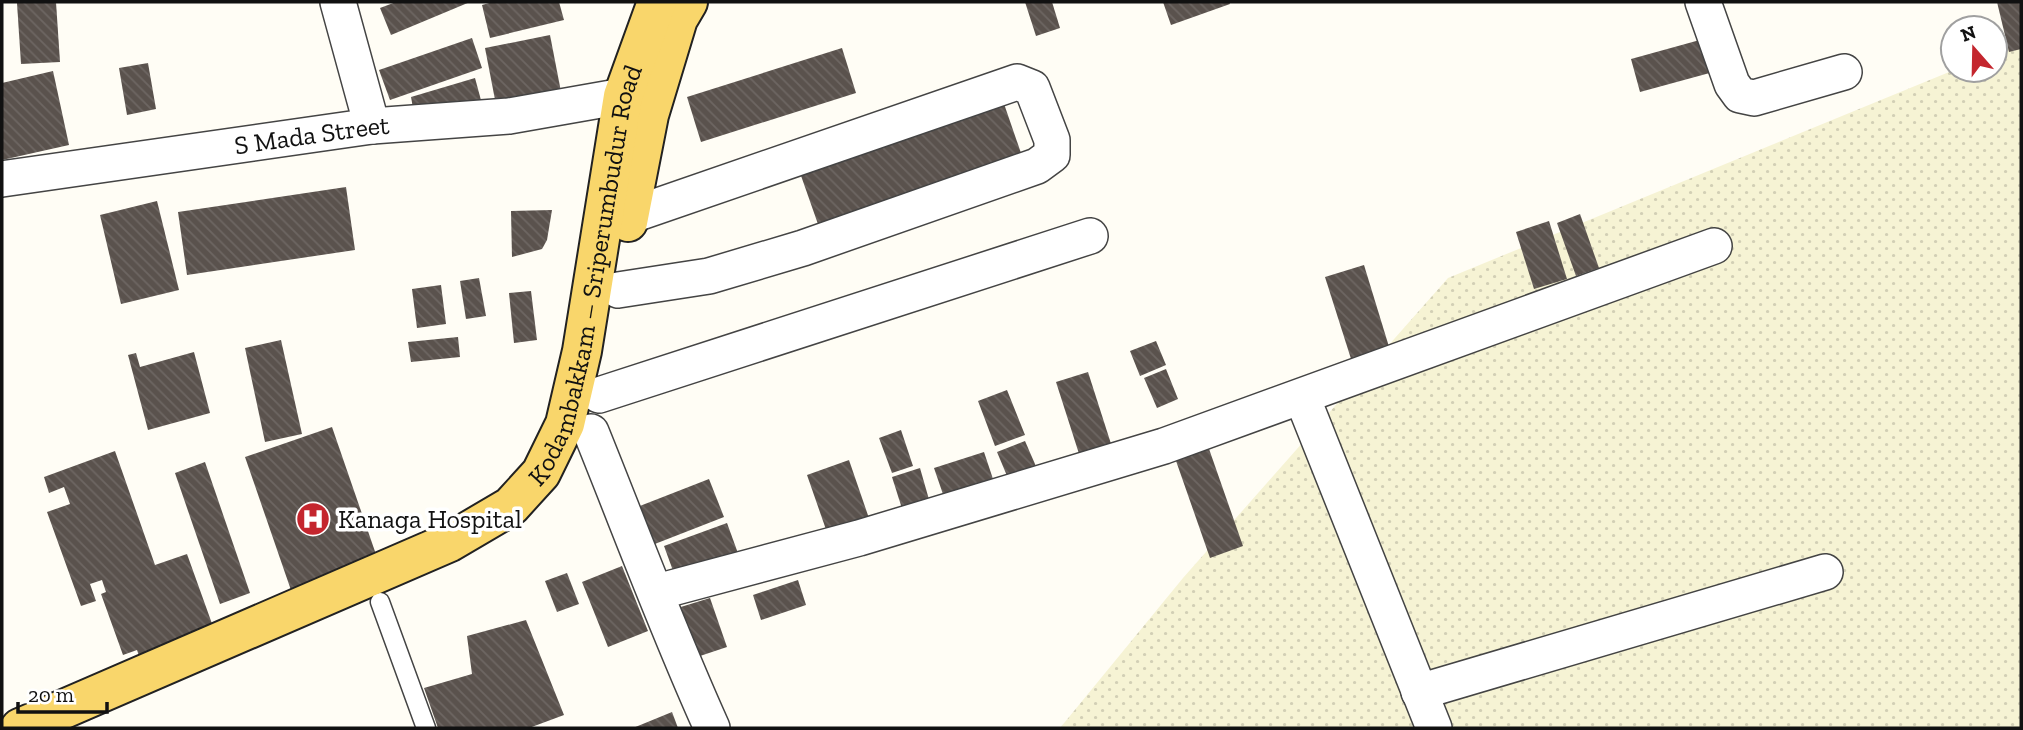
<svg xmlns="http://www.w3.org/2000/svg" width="2023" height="730" font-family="'Zilla Slab',serif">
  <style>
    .farmland { fill: url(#farmland-dots) }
    .building { fill: url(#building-back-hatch) }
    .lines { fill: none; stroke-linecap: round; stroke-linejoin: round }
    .lane-casing { stroke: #444; stroke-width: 21 }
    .street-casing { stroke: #444; stroke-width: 38 }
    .primary-casing { stroke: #222; stroke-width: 42 }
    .lane { stroke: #fff; stroke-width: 18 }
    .street { stroke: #fff; stroke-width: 35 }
    .primary { stroke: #f9d66b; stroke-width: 38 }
    .labels { text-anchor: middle; stroke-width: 7; stroke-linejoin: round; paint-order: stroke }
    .street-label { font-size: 26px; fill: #111; stroke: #fff }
    .poi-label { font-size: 26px; fill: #111; stroke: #fff; text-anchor: start }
  </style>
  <defs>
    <pattern id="farmland-dots" width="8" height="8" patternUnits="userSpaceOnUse" patternTransform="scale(1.75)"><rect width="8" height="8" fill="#f6f3d4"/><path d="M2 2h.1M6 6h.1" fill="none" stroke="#d2cfb5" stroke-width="1.8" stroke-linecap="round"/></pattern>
    <pattern id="building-back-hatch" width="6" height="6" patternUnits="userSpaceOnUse" patternTransform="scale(1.75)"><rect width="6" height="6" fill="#5a524d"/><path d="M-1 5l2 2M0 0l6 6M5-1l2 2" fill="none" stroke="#6d6662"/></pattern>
  </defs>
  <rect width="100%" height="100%" fill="#fffdf5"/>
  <polygon class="farmland" points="2021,42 2021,728 1060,728 1183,578 1448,278 1954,70 1995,70 1995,53"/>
  <g class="building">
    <polygon points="56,2 60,62 21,64 17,3"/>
    <polygon points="396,2 470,2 391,35 380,8"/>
    <polygon points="493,2 559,2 564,20 490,38 482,5"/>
    <polygon points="1025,2 1052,2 1060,28 1036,36"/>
    <polygon points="1163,2 1229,2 1230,4 1171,25"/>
    <polygon points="1997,2 2021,2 2021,49 2009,52"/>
    <polygon points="550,35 562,97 497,110 485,48"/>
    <polygon points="472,38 482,68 390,100 379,70"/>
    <polygon points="1707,38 1717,71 1640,92 1631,59"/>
    <polygon points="842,48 856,93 701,142 687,97"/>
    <polygon points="148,63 156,109 127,115 119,68"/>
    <polygon points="53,71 69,145 2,160 2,83"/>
    <polygon points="475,78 485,115 415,119 411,97"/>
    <polygon points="1002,98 1022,156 819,227 799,170"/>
    <polygon points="346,187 355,250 187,275 178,212"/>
    <polygon points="157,201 179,290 121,304 100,215"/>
    <polygon points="552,210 547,240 542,249 512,257 511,211"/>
    <polygon points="1580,214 1599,268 1576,276 1557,223"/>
    <polygon points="1549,221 1567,279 1534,289 1516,232"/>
    <polygon points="1364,265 1390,350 1352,362 1325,277"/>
    <polygon points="479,278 486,316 466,319 460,281"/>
    <polygon points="441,285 446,324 417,328 412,289"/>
    <polygon points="531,291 537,340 514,343 509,293"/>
    <polygon points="458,337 460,357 411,362 408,342"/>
    <polygon points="281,340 302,434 265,442 245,348"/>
    <polygon points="1156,341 1166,365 1140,376 1130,351"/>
    <polygon points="194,352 210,413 148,430 128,355 136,353 140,367"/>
    <polygon points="1166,369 1178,399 1157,408 1144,378"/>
    <polygon points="1088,372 1113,450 1081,460 1056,382"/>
    <polygon points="1007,390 1025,435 995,446 978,401"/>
    <polygon points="332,427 380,566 293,596 245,457"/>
    <polygon points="901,430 913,466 892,473 879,438"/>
    <polygon points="1025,441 1038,471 1010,483 997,452"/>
    <polygon points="1208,446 1243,546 1210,558 1175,458"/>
    <polygon points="115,451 155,565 187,554 215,632 140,659 137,650 123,655 101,594 106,592 102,580 90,584 96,601 81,606 47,512 70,504 64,487 49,493 44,477"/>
    <polygon points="984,452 995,485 946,503 934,468"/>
    <polygon points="849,460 872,527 830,541 807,475"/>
    <polygon points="205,462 250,593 220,604 175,473"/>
    <polygon points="920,468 932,510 905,518 892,477"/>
    <polygon points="709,479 724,517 642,549 627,511"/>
    <polygon points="727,523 739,556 676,579 664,546"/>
    <polygon points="622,566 648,631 608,647 582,582"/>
    <polygon points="567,573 579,604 557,612 545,581"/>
    <polygon points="798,580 806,605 761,620 753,595"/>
    <polygon points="710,598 727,647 688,660 671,610"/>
    <polygon points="526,620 564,715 529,728 438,728 424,688 472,674 467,636"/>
    <polygon points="672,712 678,728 633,728"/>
  </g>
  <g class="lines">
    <g class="lane-casing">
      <polyline id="lane" points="380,602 426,728"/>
    </g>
    <g class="street-casing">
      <g id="street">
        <polyline points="338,2 372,126"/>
        <polyline points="1703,2 1732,84 1740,95 1754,98 1844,72"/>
        <path id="s1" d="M 2,179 L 372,126 L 509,116 L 623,96 L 648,108"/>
        <polyline points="618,290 709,276 803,248 1037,166 1052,155 1052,140 1032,88 1017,82 629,216"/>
        <polyline points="599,395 1090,236"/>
        <polyline points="1302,397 1434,728"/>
        <path d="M 591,432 C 631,531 668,631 712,728"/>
        <polyline points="657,592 859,538 1164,446 1714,246"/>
        <polyline points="1419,692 1825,572"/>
      </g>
    </g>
    <g class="primary-casing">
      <g id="primary">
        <polyline points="628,222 649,115 678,19 688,2"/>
        <path id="s2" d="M 20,728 L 450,542 L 511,506 L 541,473 L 565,424 L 582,351 L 623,96 L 657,2"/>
      </g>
    </g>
    <use href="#lane" class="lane"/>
    <use href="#street" class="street"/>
    <use href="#primary" class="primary"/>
  </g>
  <defs>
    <g id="hospital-disc" transform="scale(1.75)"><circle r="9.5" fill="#c4262e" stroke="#fff"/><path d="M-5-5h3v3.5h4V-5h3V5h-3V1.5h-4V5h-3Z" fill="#fff"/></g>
  </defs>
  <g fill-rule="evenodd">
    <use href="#hospital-disc" x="313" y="519"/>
  </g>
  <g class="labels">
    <g class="street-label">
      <text dy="9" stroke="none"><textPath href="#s1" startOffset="313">S Mada Street</textPath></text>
      <text dy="9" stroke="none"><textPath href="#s2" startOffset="788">Kodambakkam – Sriperumbudur Road</textPath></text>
    </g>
    <g class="poi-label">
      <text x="338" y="528">Kanaga Hospital</text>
    </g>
  </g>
  <rect width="2023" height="730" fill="none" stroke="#111111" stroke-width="7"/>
  <g transform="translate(1974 49) rotate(340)"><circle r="33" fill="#ffffff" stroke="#a0a0a0" stroke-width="2"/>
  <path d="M0-5L12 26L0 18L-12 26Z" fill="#c4262e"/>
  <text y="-10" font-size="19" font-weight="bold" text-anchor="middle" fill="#111111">N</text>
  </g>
  <path d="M18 702v10h89v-10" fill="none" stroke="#111111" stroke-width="3.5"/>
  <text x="28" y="702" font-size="21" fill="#111111" stroke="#ffffff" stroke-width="5" paint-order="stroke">20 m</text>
</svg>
